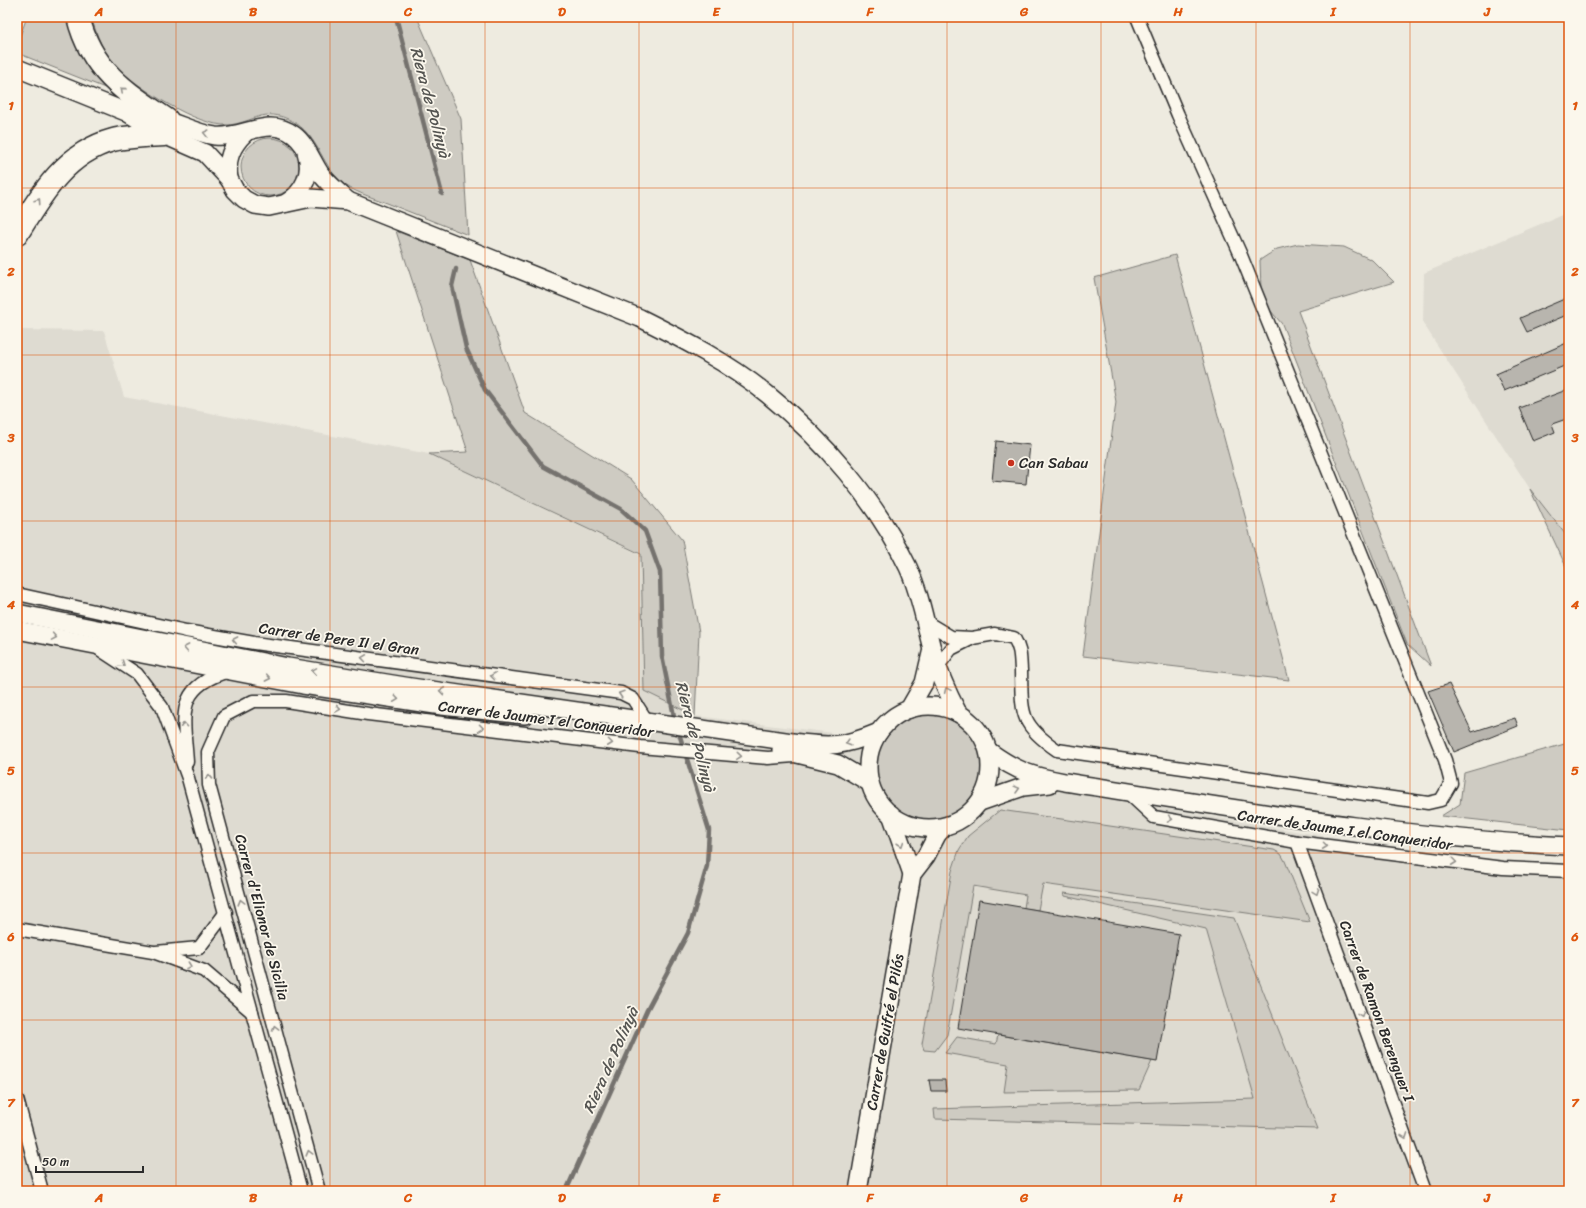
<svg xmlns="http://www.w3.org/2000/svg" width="1586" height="1208" font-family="Sriracha,sans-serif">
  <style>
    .built { fill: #dedbd1 }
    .green { fill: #cecbc2; stroke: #7c7b76 }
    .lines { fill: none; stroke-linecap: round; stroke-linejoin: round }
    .stream { stroke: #74726e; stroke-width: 4.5 }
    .building { fill: #b8b5ae; stroke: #2b2b2b }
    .minor-casing { stroke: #2b2b2b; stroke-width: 15 }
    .secondary-casing { stroke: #2b2b2b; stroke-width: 20 }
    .motorway-casing { stroke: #2b2b2b; stroke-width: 25 }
    .minor { stroke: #fbf7ec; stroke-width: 12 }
    .secondary { stroke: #fbf7ec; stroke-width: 17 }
    .motorway { stroke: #fbf7ec; stroke-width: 22 }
    .oneway { stroke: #93918c }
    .grid { fill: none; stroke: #df570e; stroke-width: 1; stroke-opacity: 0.55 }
    .poi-dot { fill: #c8321e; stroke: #fbf7ec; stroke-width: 1.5 }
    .labels { text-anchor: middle; stroke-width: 3.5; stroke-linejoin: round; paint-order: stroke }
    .poi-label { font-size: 15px; fill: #2b2b2b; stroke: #fbf7ec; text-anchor: start }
    .street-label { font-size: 15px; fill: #2b2b2b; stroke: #fbf7ec }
    .water-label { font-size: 16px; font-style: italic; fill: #555552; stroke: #fbf7ec }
    .neatline { fill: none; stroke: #df570e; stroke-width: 1.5 }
    .grid-label { font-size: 13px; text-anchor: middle; font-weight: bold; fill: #df570e }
  </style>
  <rect width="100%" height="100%" fill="#eeebe0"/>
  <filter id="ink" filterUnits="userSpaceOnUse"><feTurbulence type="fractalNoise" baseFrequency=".025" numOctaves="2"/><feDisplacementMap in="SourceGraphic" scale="8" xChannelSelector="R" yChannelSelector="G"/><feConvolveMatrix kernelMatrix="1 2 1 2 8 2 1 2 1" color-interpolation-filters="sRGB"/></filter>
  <g filter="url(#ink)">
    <g class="built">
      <polygon points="1569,212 1569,539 1530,489 1423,323 1424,273"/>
      <polygon points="17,330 104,331 124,397 429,454 641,555 644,691 695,716 833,733 980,777 1429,854 1569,865 1569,1191 17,1191"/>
    </g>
    <g class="green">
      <polygon points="27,17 70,17 115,92 17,53 17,44"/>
      <path d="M 91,17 L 417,17 L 461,119 L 468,235 C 441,224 414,214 387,203 C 372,197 352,192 340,181 C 321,163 317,134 292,121 C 264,106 253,123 228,125 C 198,127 138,88 117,67 C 103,54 97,35 91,17 Z"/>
      <circle cx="270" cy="167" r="29"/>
      <polygon points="396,231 470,260 525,413 631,479 682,540 699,632 695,716 644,691 641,554 429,454 468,452"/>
      <polygon points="1298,244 1344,247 1372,260 1394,282 1298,311 1431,666 1407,644 1282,324 1270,310 1261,290 1260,260 1277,249"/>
      <polygon points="1175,255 1289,680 1083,656 1116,402 1094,278"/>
      <polygon points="1530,489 1569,539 1569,573"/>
      <circle cx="929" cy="767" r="61"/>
      <polygon points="1569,731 1569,830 1441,816 1460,804 1464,773 1568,743 1565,732"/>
      <polygon points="1000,810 1274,850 1281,854 1285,861 1310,922 1043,884 1038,910 1024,908 1026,895 973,886 947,1035 935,1051 924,1050 922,1044 952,871 959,850 968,836"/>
      <polygon points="1064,893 1234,918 1318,1129 935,1119 934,1109 1255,1099 1206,929 1065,896"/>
      <polygon points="998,1035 1152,1061 1139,1090 1004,1092 1008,1064 945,1053 957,1037 996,1044"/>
    </g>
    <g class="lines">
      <g class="stream">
        <polyline points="396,17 442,194"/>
        <polyline points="456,269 452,286 466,348 485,390 543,466 621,509 645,531 660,572 662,656 675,721"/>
        <polyline points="566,1191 647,1010 688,933 707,866 709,830 678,730"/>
      </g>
    </g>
    <g class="building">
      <polygon points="1569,297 1569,314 1527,332 1520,318"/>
      <polygon points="1569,342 1569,364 1504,391 1496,374"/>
      <polygon points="1569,389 1569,418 1552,424 1555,432 1533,441 1519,408"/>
      <polygon points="996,441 1030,445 1026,484 992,481"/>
      <polygon points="1449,684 1472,732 1515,718 1518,726 1454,752 1428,691"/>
      <polygon points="979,900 1179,934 1157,1062 958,1028"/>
      <polygon points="929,1080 945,1080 946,1091 931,1091"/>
    </g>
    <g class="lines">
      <g class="minor-casing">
        <g id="minor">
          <polyline points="17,594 186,631 254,643 621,693 633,699 647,721"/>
          <path d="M 926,622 L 951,637 L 972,638 L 995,634 L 1014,638 C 1021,650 1020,656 1021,670 C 1022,713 1019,724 1057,750 L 1428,803 L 1441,800 L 1451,783 L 1445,760 L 1240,253 L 1178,115 L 1137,17"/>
          <polyline points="99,649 137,674 162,707 188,778 301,1191"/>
          <polyline points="938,666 951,649 971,639"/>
          <path d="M 187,762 C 184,716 174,687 229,671"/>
          <polyline points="1127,792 1154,817 1297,842 1503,868 1569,871"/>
          <polyline points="1297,842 1425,1191"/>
          <polyline points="17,929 153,952 204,971 252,1012"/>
          <polyline points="156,952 199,948 226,912"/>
          <polyline points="17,1099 42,1191"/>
          <polyline points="319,1191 209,785 208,752 224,716 253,701 286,701 368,714 640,747 768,758 794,756"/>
        </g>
      </g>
      <g class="secondary-casing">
        <g id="secondary">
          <path d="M 17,68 L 126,112 L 164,135 L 205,153 L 229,179 L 235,190 L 244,199 L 255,205 L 269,207 L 311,198 L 348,201 L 640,318 C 684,340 729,363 767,394 C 824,440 876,501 908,567 C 920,593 925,622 932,649 C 938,671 947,692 958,713"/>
          <path d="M 154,117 C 175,121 194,133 215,136 C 243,139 268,115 294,135 C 306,144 312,161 320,173 C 327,183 339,192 348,201"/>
          <path d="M 229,179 C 226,159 231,147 245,133"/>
          <path d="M 286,203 C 304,192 313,173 306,152"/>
          <path d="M 17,613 L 288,667 L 411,687 L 792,742 C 830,747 843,747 879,732"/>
          <polyline points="17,630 303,685 442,706 525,715"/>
          <circle cx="929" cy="767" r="61"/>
          <polyline points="909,709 924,683 932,649"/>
          <polyline points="781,750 838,764 870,783"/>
          <path d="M 990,752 C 1018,772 1032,776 1065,782 C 1232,808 1400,838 1569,846"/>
          <polyline points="980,802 1023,787 1050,784"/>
          <polyline points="891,814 912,874"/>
          <polyline points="858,1191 912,874 926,856 937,835 944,827"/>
        </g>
      </g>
      <g class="motorway-casing">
        <g id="motorway">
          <path d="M 78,17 C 91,70 125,92 167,120"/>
          <path d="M 17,234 C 41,195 65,153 113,140 C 129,136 147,136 164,135"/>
        </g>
      </g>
      <use href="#minor" class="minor"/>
      <use href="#secondary" class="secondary"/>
      <use href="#motorway" class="motorway"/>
    </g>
    <defs><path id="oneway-chevron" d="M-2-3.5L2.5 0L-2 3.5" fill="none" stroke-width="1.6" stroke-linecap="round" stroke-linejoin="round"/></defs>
    <g class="oneway">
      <use href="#oneway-chevron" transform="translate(123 90) rotate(-139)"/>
      <use href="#oneway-chevron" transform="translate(206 133) rotate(-166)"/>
      <use href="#oneway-chevron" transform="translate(38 201) rotate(-56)"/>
      <use href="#oneway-chevron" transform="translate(54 637) rotate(10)"/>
      <use href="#oneway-chevron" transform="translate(235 640) rotate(-169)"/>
      <use href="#oneway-chevron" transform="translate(186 648) rotate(-169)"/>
      <use href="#oneway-chevron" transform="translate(364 658) rotate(-172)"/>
      <use href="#oneway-chevron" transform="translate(122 664) rotate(35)"/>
      <use href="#oneway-chevron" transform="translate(314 671) rotate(-171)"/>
      <use href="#oneway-chevron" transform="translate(493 676) rotate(-172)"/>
      <use href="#oneway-chevron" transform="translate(268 678) rotate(11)"/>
      <use href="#oneway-chevron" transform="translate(947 690) rotate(-114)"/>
      <use href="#oneway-chevron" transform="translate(442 691) rotate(-172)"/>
      <use href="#oneway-chevron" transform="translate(621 694) rotate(-162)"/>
      <use href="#oneway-chevron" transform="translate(396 699) rotate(8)"/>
      <use href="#oneway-chevron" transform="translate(338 709) rotate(9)"/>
      <use href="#oneway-chevron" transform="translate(184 725) rotate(-94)"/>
      <use href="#oneway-chevron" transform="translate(481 728) rotate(7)"/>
      <use href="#oneway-chevron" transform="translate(610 743) rotate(7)"/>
      <use href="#oneway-chevron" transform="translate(848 743) rotate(164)"/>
      <use href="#oneway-chevron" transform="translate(739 756) rotate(5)"/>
      <use href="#oneway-chevron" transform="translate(209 777) rotate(-92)"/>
      <use href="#oneway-chevron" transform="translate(1017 789) rotate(-15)"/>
      <use href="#oneway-chevron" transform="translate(1170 819) rotate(9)"/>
      <use href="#oneway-chevron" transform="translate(901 844) rotate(71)"/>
      <use href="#oneway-chevron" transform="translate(1325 846) rotate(7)"/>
      <use href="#oneway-chevron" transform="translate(1454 862) rotate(7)"/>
      <use href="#oneway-chevron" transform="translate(1316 892) rotate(70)"/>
      <use href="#oneway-chevron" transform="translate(241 902) rotate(-105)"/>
      <use href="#oneway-chevron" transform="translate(189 966) rotate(20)"/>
      <use href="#oneway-chevron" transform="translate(1361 1014) rotate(70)"/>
      <use href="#oneway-chevron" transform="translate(275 1028) rotate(-105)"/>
      <use href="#oneway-chevron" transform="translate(1405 1136) rotate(70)"/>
      <use href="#oneway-chevron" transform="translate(309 1153) rotate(-105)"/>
    </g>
  </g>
  <path class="grid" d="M 176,17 L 176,1191M 330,17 L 330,1191M 485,17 L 485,1191M 639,17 L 639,1191M 793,17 L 793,1191M 947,17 L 947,1191M 1101,17 L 1101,1191M 1256,17 L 1256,1191M 1410,17 L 1410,1191M 17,188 L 1569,188M 17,355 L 1569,355M 17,521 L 1569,521M 17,687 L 1569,687M 17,853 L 1569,853M 17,1020 L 1569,1020"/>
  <circle class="poi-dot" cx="1011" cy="463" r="4"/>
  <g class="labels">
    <g class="poi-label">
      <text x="1019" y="468">Can Sabau</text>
    </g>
    <g class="street-label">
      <text transform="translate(339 639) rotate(8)" y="5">Carrer de Pere II el Gran</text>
      <text transform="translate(546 719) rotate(7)" y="5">Carrer de Jaume I el Conqueridor</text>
      <text transform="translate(1345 830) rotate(8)" y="5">Carrer de Jaume I el Conqueridor</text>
      <text transform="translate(262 917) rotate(75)" y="5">Carrer d'Elionor de Sicilia</text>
      <text transform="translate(1377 1011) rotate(70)" y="5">Carrer de Ramon Berenguer I</text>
      <text transform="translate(885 1032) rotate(-80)" y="5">Carrer de Guifré el Pilós</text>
    </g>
    <g class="water-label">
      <text transform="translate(431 102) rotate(75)" y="6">Riera de Polinyà</text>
      <text transform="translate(696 736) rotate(75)" y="6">Riera de Polinyà</text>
      <text transform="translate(610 1060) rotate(-66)" y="6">Riera de Polinyà</text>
    </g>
  </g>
  <rect width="1586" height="1208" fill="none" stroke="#fbf7ec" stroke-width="44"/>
  <path d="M36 1166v6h107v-6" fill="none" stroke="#2b2b2b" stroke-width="2"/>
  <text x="42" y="1166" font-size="12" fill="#2b2b2b" stroke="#fbf7ec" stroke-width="3" paint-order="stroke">50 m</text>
  <rect x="22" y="22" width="1542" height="1164" class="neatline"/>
  <g class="grid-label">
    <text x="99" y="16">A</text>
    <text x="253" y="16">B</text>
    <text x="408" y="16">C</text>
    <text x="562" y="16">D</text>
    <text x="716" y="16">E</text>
    <text x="870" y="16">F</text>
    <text x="1024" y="16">G</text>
    <text x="1178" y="16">H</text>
    <text x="1333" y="16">I</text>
    <text x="1487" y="16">J</text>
    <text x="11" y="110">1</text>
    <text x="1575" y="110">1</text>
    <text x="11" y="276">2</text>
    <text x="1575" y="276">2</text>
    <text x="11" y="442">3</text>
    <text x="1575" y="442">3</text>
    <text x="11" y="609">4</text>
    <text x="1575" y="609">4</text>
    <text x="11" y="775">5</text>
    <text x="1575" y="775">5</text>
    <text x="11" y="941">6</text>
    <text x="1575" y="941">6</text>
    <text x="11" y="1107">7</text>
    <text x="1575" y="1107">7</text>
    <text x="99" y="1202">A</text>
    <text x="253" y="1202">B</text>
    <text x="408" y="1202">C</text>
    <text x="562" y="1202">D</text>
    <text x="716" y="1202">E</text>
    <text x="870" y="1202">F</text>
    <text x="1024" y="1202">G</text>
    <text x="1178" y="1202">H</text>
    <text x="1333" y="1202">I</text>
    <text x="1487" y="1202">J</text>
  </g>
</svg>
